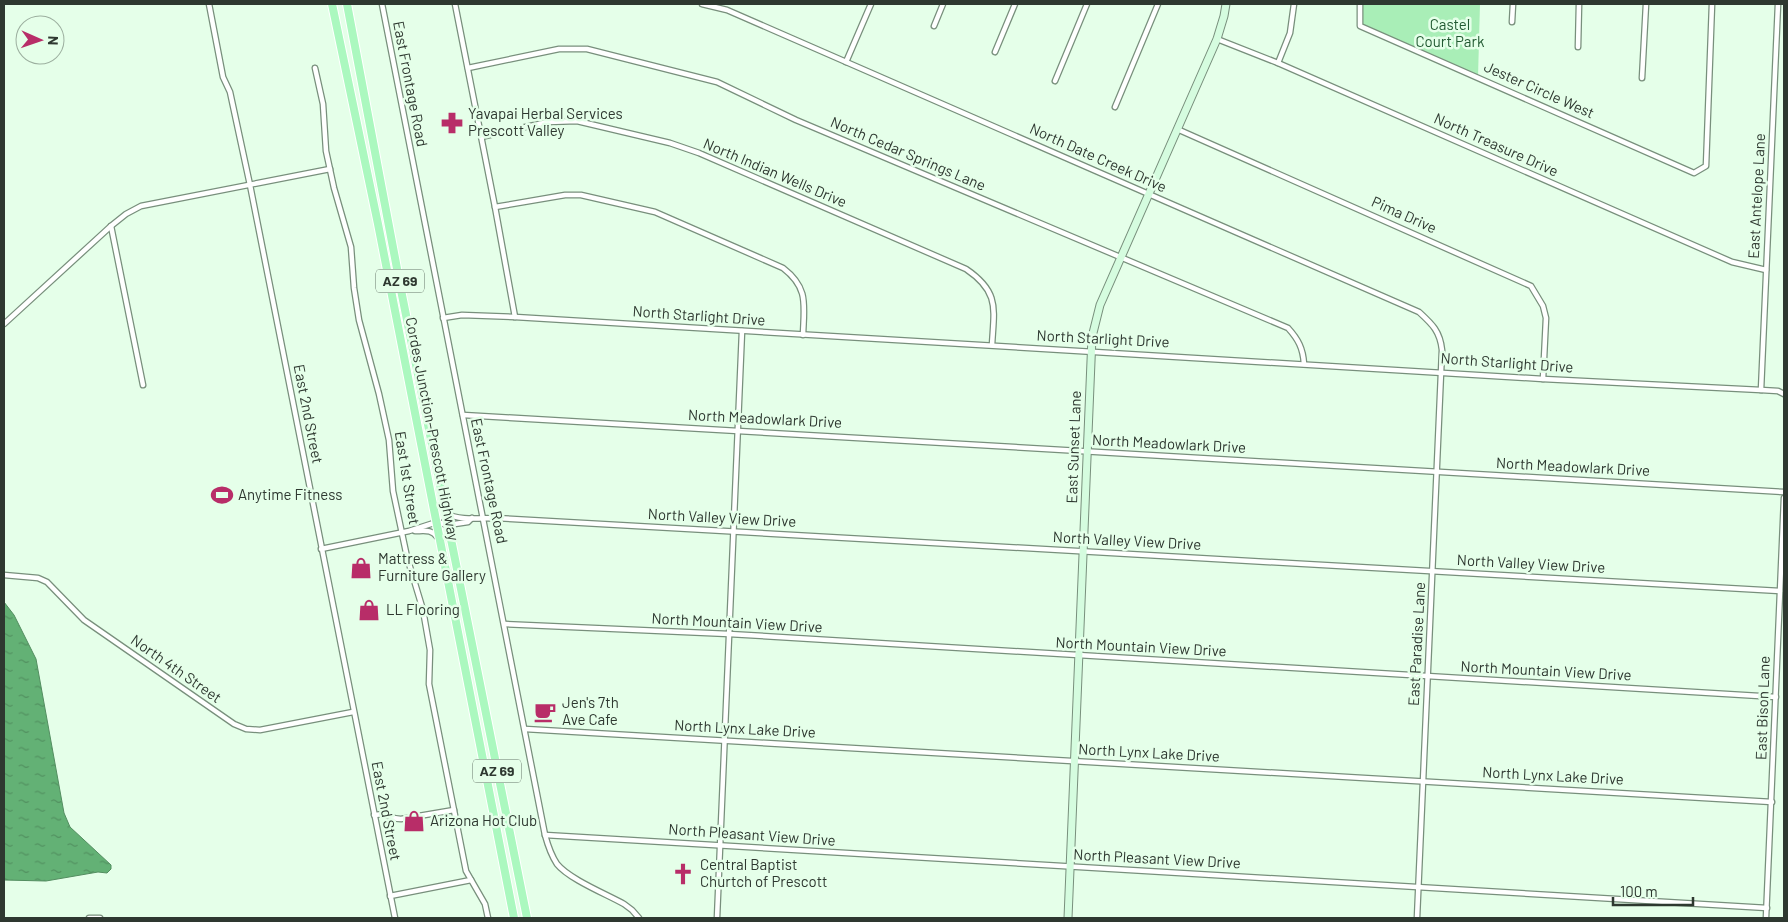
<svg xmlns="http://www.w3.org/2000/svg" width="1788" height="922" font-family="Barlow,sans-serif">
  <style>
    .green { fill: #a9eeb7 }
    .water { fill: url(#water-ripples); stroke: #538d60 }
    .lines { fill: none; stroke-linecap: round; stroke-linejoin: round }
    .street-casing { stroke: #788f7c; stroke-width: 7 }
    .secondary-casing { stroke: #788f7c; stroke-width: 9 }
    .primary-casing { stroke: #fff; stroke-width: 10 }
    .street { stroke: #fff; stroke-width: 4.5 }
    .secondary { stroke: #d5fcdf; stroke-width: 7 }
    .primary { stroke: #abf8bf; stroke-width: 8 }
    .labels { text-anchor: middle; stroke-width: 5; stroke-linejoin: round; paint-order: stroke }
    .shield { fill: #e5ffe9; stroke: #657468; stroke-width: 1 }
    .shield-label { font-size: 14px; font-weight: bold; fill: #2e3830 }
    .park-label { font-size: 15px; fill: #225a32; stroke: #e5ffe9 }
    .street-label { font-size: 15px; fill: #2e3830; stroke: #e5ffe9 }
    .poi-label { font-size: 15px; fill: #2e3830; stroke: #e5ffe9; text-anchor: start }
  </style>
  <defs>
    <pattern id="water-ripples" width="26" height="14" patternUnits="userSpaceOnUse" patternTransform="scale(1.25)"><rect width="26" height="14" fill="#63b175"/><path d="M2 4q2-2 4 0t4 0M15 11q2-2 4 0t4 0" fill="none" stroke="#529160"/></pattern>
  </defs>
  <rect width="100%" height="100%" fill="#e5ffe9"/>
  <polygon class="green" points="1358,4 1480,4 1478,77 1360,26"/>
  <polygon class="water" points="4,602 14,615 36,659 64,813 70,827 111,865 111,869 107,873 98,872 46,881 4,880"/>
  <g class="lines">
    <g class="street-casing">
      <g id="street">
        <polyline points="209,4 223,77 230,92 250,185 395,918"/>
        <path d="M 382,4 L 545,835 C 548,846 551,855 557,864 C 569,879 606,894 624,904 L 632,910 L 639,918"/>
        <polyline points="455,4 495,207 515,317"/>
        <path d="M 702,4 L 727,10 L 1419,312 C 1432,324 1440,331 1442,350 L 1417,918"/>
        <polyline points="1360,4 1360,26 1694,173 1706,166 1712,4"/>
        <polyline points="1512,22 1513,4"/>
        <polyline points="934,26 943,4"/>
        <polyline points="1217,39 1278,63 1732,262 1766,270"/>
        <polyline points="1578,47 1579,4"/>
        <polyline points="995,52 1015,4"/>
        <polyline points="846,62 871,4"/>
        <polyline points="1278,63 1290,33 1294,4"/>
        <polyline points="315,68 323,104 326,151 334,188 351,247 354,288 359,320 379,394 389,440 393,491 407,557 423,610 430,650 429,684 466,871 485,904 488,918"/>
        <path d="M 468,68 L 559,49 L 587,49 L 717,82 L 796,120 L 1288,328 C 1298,339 1303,348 1304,364"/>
        <polyline points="1642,78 1646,4"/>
        <polyline points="1055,81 1087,4"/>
        <polyline points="1115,107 1158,4"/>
        <polyline points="1177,129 1531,286 1543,306 1546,318 1543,379"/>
        <path d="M 481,137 L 548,122 L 577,121 L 670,143 L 699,153 L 966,269 C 1000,292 994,309 992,345"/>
        <path d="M 495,207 L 565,195 L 581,195 L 655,212 L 783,268 C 809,288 804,305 803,335"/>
        <polyline points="111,226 143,385"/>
        <polyline points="443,318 462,315 515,317 1543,379 1761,390 1778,391 1784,394"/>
        <polyline points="4,324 111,226 126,214 141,206 330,169"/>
        <polyline points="1761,390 1778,4"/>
        <polyline points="463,415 1784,492"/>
        <path d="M 445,513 C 460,521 479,518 495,518 L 1780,591"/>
        <path d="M 415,531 C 424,531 432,529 437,537"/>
        <polyline points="321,549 409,531 437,522 448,525 468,522 472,518"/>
        <polyline points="4,575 38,578 47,582 84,620 234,724 246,729 260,730 353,712"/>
        <polyline points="505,624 729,634 1776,697"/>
        <polyline points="525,729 1772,802"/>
        <path d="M 374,815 C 387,812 389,819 401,819 L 454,810"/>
        <polyline points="545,835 1767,908"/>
        <polyline points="390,896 471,880"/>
        <polyline points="89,918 100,918"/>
        <polyline points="717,918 742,331"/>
        <polyline points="1766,918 1784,498"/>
      </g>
    </g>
    <g class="secondary-casing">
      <polyline id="secondary" points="1068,918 1092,337 1100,305 1217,39 1224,16 1226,4"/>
    </g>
    <g class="primary-casing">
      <g id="primary">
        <polyline points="332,4 378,224 514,918"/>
        <polyline points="347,4 402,295 527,918"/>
      </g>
    </g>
    <use href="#street" class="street"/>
    <use href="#secondary" class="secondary"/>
    <use href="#primary" class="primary"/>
  </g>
  <defs>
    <g id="pharmacy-bare" transform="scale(1.725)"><path d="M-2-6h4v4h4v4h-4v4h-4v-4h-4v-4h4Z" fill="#b82d68" stroke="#e5ffe9" stroke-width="2.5" paint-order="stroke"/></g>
    <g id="stadium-bare" transform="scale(1.725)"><path d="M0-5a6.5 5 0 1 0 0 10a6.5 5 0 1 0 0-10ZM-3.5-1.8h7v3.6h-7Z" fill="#b82d68" stroke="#e5ffe9" stroke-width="2.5" paint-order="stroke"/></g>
    <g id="shop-bare" transform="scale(1.725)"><path d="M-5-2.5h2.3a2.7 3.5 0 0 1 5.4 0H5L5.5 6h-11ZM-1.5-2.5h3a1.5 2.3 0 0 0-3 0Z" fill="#b82d68" stroke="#e5ffe9" stroke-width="2.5" paint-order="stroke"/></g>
    <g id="cafe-bare" transform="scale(1.725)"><path d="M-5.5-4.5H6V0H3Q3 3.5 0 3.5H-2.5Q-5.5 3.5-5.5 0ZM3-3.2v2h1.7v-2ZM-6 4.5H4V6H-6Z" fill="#b82d68" stroke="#e5ffe9" stroke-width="2.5" paint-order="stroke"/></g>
    <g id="church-bare" transform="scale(1.725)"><path d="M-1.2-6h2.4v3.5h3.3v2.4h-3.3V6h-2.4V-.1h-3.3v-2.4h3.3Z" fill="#b82d68" stroke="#e5ffe9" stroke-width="2.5" paint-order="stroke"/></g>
  </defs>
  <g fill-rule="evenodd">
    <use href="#pharmacy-bare" x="452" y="123"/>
    <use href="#stadium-bare" x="222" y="495"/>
    <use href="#shop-bare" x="361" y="568"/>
    <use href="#shop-bare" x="369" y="610"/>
    <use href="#cafe-bare" x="545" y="712"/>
    <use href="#shop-bare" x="414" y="821"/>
    <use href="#church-bare" x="683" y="874"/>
  </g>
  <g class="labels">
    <g class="shield">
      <rect x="376" y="269.5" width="48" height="23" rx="4"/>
      <rect x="473" y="759.5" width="48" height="23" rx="4"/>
    </g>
    <g class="shield-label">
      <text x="400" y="286">AZ 69</text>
      <text x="497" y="776">AZ 69</text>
    </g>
    <g class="park-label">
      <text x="1450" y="30">Castel<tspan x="1450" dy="17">Court Park</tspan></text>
    </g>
    <g class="street-label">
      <text transform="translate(410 84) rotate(79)" y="5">East Frontage Road</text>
      <text transform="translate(1539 90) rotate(24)" y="5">Jester Circle West</text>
      <text transform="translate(1496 145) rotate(24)" y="5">North Treasure Drive</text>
      <text transform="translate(908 154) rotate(23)" y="5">North Cedar Springs Lane</text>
      <text transform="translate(1098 158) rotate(24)" y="5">North Date Creek Drive</text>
      <text transform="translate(775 173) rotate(23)" y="5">North Indian Wells Drive</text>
      <text transform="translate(1757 196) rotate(-87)" y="5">East Antelope Lane</text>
      <text transform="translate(1404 215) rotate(24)" y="5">Pima Drive</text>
      <text transform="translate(699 316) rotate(4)" y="5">North Starlight Drive</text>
      <text transform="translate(1103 339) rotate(3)" y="5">North Starlight Drive</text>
      <text transform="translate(1507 363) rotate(4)" y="5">North Starlight Drive</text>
      <text transform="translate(308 414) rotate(79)" y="5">East 2nd Street</text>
      <text transform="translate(765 419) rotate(3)" y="5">North Meadowlark Drive</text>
      <text transform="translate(432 429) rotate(79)" y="5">Cordes Junction–Prescott Highway</text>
      <text transform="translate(1169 444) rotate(3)" y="5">North Meadowlark Drive</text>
      <text transform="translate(1074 447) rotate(-88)" y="5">East Sunset Lane</text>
      <text transform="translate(1573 467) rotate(3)" y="5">North Meadowlark Drive</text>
      <text transform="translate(407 478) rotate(81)" y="5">East 1st Street</text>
      <text transform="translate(489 481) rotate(78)" y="5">East Frontage Road</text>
      <text transform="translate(722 518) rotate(3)" y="5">North Valley View Drive</text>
      <text transform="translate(1127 541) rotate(3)" y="5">North Valley View Drive</text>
      <text transform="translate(1531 564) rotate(3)" y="5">North Valley View Drive</text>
      <text transform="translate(737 623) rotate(3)" y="5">North Mountain View Drive</text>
      <text transform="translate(1417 644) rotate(-87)" y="5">East Paradise Lane</text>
      <text transform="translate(1141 647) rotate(3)" y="5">North Mountain View Drive</text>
      <text transform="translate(176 669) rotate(35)" y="5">North 4th Street</text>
      <text transform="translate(1546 671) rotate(3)" y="5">North Mountain View Drive</text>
      <text transform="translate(1763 708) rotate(-88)" y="5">East Bison Lane</text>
      <text transform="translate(745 729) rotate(3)" y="5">North Lynx Lake Drive</text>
      <text transform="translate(1149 753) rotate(3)" y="5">North Lynx Lake Drive</text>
      <text transform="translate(1553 776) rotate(3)" y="5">North Lynx Lake Drive</text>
      <text transform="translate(386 811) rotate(79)" y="5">East 2nd Street</text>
      <text transform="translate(752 835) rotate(4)" y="5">North Pleasant View Drive</text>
      <text transform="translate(1157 859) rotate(3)" y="5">North Pleasant View Drive</text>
    </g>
    <g class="poi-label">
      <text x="468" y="119">Yavapai Herbal Services<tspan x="468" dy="17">Prescott Valley</tspan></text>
      <text x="238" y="500">Anytime Fitness</text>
      <text x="378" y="564">Mattress &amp;<tspan x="378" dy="17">Furniture Gallery</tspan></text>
      <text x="386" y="615">LL Flooring</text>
      <text x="562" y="708">Jen's 7th<tspan x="562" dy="17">Ave Cafe</tspan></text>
      <text x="430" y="826">Arizona Hot Club</text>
      <text x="700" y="870">Central Baptist<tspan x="700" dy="17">Churtch of Prescott</tspan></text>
    </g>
  </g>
  <rect width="1788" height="922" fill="none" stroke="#2e3830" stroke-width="10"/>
  <g transform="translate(40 40) rotate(92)"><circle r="24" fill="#e5ffe9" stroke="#9caf9f"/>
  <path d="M0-4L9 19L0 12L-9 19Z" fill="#b82d68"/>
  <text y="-8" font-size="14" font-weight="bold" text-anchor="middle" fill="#2e3830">N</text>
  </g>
  <path d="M1613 897v8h80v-8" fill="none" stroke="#2e3830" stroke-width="2.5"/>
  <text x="1620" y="897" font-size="15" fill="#2e3830" stroke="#e5ffe9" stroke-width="4" paint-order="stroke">100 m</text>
</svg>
